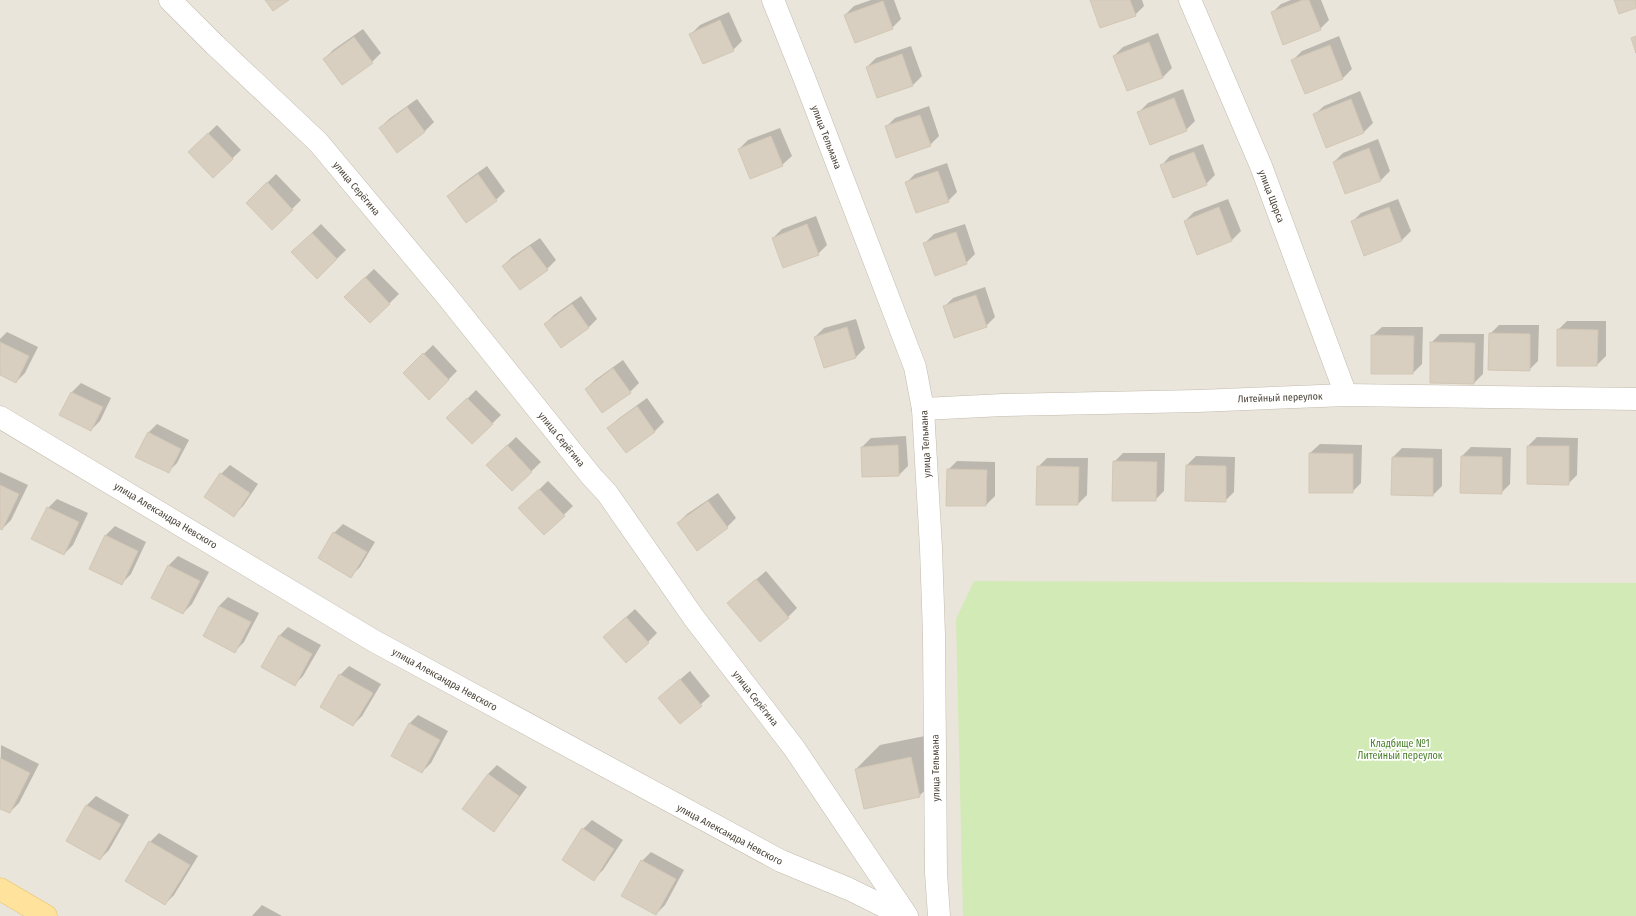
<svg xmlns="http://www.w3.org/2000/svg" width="1636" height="916" font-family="'Fira Sans Condensed',sans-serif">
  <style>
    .residential { fill: #eae5da }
    .green { fill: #d2eab5 }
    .shadow { fill: #0003 }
    .building { fill: #d8cfc1; stroke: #d3c7b4 }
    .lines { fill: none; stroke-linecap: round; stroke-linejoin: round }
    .street-casing { stroke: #c2bbae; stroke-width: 23 }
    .primary-casing { stroke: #e6c16a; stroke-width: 23 }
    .street { stroke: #fff; stroke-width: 22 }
    .primary { stroke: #ffe39c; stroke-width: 22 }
    .labels { text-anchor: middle; stroke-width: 3.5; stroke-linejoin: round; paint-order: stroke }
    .street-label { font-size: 10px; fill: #4b4439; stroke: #fff }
    .park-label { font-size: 10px; fill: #4a7f2a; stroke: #fff }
  </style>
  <rect width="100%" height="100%" fill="#f6f3ec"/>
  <rect class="residential" x="0" y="0" width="1636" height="916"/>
  <polygon class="green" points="974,581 1636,583 1636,916 963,916 956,619"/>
  <g class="shadow">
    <polygon points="871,0 894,0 901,19 892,28 845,15 854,6"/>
    <polygon points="1091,0 1142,0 1144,6 1135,15"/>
    <polygon points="1291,0 1321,0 1329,20 1320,29 1272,13 1281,4"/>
    <polygon points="729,12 742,41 733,50 691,34 700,25"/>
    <polygon points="363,29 381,53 372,62 324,59 333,50"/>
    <polygon points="1158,33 1172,68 1163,77 1127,90 1114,56 1123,47"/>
    <polygon points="1339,36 1352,69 1343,78 1306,93 1293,60 1302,51"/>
    <polygon points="911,46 922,76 913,85 878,97 867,67 876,58"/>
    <polygon points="1183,89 1195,121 1186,130 1139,112 1148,103"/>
    <polygon points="1360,91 1373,123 1364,132 1314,115 1324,106"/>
    <polygon points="417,99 434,122 425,131 397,151 380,128 389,119"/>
    <polygon points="929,106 939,136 930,145 886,127 895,118"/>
    <polygon points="217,125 241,150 213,177 189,152"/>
    <polygon points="780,128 792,156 782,165 739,149 748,140"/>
    <polygon points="1378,139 1390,171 1381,180 1346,193 1334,162 1343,153"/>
    <polygon points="1203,144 1215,175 1206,184 1161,166 1170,156"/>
    <polygon points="947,163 957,192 948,201 906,183 915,174"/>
    <polygon points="487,166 505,191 496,200 467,221 449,196 458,187"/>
    <polygon points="276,174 301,200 292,209 247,203"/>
    <polygon points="1228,199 1241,231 1232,240 1198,253 1185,221 1194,212"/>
    <polygon points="1398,199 1411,231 1402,240 1352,222 1361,213"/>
    <polygon points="816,216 827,245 818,254 773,238 782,229"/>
    <polygon points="321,224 346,250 317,278 292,252"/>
    <polygon points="965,224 975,254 966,263 925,243 934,234"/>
    <polygon points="540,238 556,260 547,269 503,266 512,257"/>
    <polygon points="374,269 399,294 370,322 354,288"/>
    <polygon points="985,287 995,317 986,326 944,307 953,298"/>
    <polygon points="581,296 597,319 588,328 545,324 554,315"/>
    <polygon points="856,319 865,348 856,357 825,367 815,337 824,328"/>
    <polygon points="1567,321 1606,321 1606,356 1597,365 1558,330"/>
    <polygon points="1499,325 1539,325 1538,361 1529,370 1490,334"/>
    <polygon points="1382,327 1423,327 1422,364 1413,373 1372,373 1372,336"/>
    <polygon points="7,332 38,347 25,373 16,382 0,374 0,339"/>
    <polygon points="1440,334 1484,334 1483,374 1474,383 1431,343"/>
    <polygon points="433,345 457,371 429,399 404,373"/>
    <polygon points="623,360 639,383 630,392 586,389 595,380"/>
    <polygon points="81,383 111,398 100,421 91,430 60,415 72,392"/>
    <polygon points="476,390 501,415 472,443 448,418"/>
    <polygon points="647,398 664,422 655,431 626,452 609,428 618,419"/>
    <polygon points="157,424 189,440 177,463 168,472 148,433"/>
    <polygon points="906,436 908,466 899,475 862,447 871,438"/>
    <polygon points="516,437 541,462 512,490 487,465"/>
    <polygon points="1537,437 1578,438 1577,475 1568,484 1528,446"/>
    <polygon points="1320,444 1362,445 1361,483 1352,492 1310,453"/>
    <polygon points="1471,447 1511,448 1510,484 1501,493 1462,456"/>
    <polygon points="1402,448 1442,449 1442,486 1433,495 1393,457"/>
    <polygon points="1123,453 1165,453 1164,491 1155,500 1114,462"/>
    <polygon points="1196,456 1235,457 1234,492 1225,501 1187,465"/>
    <polygon points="1047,458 1088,458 1087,495 1078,504 1037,504 1038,467"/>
    <polygon points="957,461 995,462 995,496 986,505 948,470"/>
    <polygon points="230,465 258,484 243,506 234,515 221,474"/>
    <polygon points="0,472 28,485 11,520 2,529 0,528"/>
    <polygon points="548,481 573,506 544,534 520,508"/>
    <polygon points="718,493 736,518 727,527 678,523 687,514"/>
    <polygon points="57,499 88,513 73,545 64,554 48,508"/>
    <polygon points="343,524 375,542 360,567 351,576 319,557 334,533"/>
    <polygon points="115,526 146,542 131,574 122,583 90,568 106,535"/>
    <polygon points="178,556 209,572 192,604 183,613 152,597 169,565"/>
    <polygon points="766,571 797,608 788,617 729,603"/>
    <polygon points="228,597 259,613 244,642 235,651 219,606"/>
    <polygon points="635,609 657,633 648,642 604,637"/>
    <polygon points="288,627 321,645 303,676 294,685 279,636"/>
    <polygon points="349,666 381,684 362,716 353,725 322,707 340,675"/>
    <polygon points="690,671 710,696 680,723 669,689"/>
    <polygon points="418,715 448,731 431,763 422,772 409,724"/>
    <polygon points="935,734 944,772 919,796 856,769 880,745"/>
    <polygon points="1,745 39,764 19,803 10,812 0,807"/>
    <polygon points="497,765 527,787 502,821 493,830 488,774"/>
    <polygon points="96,796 129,815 109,850 100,859 67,841 87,805"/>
    <polygon points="592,820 623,840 603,870 594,879 583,829"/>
    <polygon points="159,833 198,856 174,895 165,904 126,881 150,842"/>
    <polygon points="651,852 684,870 665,905 656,914 642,861"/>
    <polygon points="262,905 282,916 252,916"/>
  </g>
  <g class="building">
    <polygon points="265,0 289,0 273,11"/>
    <polygon points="1090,0 1130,0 1136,16 1100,28"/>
    <polygon points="1303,0 1309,0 1321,30 1283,45 1271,12"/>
    <polygon points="1614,0 1636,0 1636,8 1619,14"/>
    <polygon points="883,1 893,29 855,43 844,15"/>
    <polygon points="720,20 734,51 703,64 689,34"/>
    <polygon points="1636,36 1636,53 1631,38"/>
    <polygon points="354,37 373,63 342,85 323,59"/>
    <polygon points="1149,42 1163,78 1127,91 1113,56"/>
    <polygon points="1330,45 1343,79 1305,94 1291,60"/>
    <polygon points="902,54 913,86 877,98 866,67"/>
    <polygon points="1174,98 1187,131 1150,145 1137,112"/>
    <polygon points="1351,99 1364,133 1326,148 1313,114"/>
    <polygon points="407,107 425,132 397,153 379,128"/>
    <polygon points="920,115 931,146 896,158 885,126"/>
    <polygon points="208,133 233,159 213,178 188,152"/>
    <polygon points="771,136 783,166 750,179 738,149"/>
    <polygon points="1369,148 1381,181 1345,194 1333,162"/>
    <polygon points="1194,152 1207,185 1173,198 1160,165"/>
    <polygon points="938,171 949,202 916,213 905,182"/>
    <polygon points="478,174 497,201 466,223 447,196"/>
    <polygon points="267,182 293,210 272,230 246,203"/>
    <polygon points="1219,207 1232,241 1197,255 1184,221"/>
    <polygon points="1389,207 1402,241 1364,256 1351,221"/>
    <polygon points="807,224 819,255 783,268 772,238"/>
    <polygon points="956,232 967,264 935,276 923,243"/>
    <polygon points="312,233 337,259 317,279 291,252"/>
    <polygon points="530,246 548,270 520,290 502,266"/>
    <polygon points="365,277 390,304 370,323 344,297"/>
    <polygon points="976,295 987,327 954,338 943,306"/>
    <polygon points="572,304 589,328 561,348 544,324"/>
    <polygon points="847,327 856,358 824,368 814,337"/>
    <polygon points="1557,329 1598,330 1597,366 1557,366"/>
    <polygon points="1489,333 1530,334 1530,371 1488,370"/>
    <polygon points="1371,335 1414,336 1413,374 1371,374"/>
    <polygon points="0,342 29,356 16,383 0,375"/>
    <polygon points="1430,342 1475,343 1474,384 1430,383"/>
    <polygon points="423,353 449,380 429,400 403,373"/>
    <polygon points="613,368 631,393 602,413 585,389"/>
    <polygon points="71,392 103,407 91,431 59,415"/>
    <polygon points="467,398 493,424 472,444 446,418"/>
    <polygon points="637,406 655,432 626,453 607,428"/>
    <polygon points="148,432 181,449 169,473 135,457"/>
    <polygon points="507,445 532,472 512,491 486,465"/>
    <polygon points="898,445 899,476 862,477 861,447"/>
    <polygon points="1527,446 1569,446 1569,485 1527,484"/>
    <polygon points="1309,453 1353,454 1353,493 1309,493"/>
    <polygon points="1461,456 1502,457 1502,494 1460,493"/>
    <polygon points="1392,457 1433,458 1433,496 1391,495"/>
    <polygon points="1113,461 1157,462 1156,501 1112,501"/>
    <polygon points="1186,465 1226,466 1226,502 1185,501"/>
    <polygon points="1037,466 1079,467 1078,505 1036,505"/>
    <polygon points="947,469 987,470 986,506 946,506"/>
    <polygon points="220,473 250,493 234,517 204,497"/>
    <polygon points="0,485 19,494 2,530 0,529"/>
    <polygon points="539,489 565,516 544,535 518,508"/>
    <polygon points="708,501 728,528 697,551 677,523"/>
    <polygon points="47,507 79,522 64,555 31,539"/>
    <polygon points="333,532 367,552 351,578 318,558"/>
    <polygon points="105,535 138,551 122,585 89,569"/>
    <polygon points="168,565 200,581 183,614 151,598"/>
    <polygon points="756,579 789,618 760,642 727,603"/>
    <polygon points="219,606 251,622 235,653 203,636"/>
    <polygon points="626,617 649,643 626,663 603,637"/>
    <polygon points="279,635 312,654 295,686 261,667"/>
    <polygon points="339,674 373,693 353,726 320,707"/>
    <polygon points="680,679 702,706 680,724 658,698"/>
    <polygon points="409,723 440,740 422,773 391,756"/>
    <polygon points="911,757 920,797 864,809 855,769"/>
    <polygon points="0,758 30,773 10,813 0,809"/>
    <polygon points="488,774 519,796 494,832 462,809"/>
    <polygon points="86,805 121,824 100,860 66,841"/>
    <polygon points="582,828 614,849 594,881 562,860"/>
    <polygon points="149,841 190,865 165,905 125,881"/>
    <polygon points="641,860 676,879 656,915 621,896"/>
  </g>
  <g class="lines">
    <g class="street-casing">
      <g id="street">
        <polyline points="170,0 215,45 318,142 445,294 592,477 607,493 694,618 794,748 907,916"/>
        <polyline points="773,0 805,80 915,367 923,409 931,548 934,635 936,873 939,916"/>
        <polyline points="1190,0 1261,166 1346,395"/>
        <polyline points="923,409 1003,405 1198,401 1346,395 1636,399"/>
        <polyline points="0,417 374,641 781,861 849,889 904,916"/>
      </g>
    </g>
    <g class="primary-casing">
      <polyline id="primary" points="0,889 46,916"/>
    </g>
    <use href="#street" class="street"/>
    <use href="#primary" class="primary"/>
  </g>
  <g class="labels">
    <g class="street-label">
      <text transform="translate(827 137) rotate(69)" y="4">улица Тельмана</text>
      <text transform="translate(357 188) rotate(50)" y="4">улица Серёгина</text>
      <text transform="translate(1272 196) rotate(69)" y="4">улица Щорса</text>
      <text transform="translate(1280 397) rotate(-2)" y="4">Литейный переулок</text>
      <text transform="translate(562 439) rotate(51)" y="4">улица Серёгина</text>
      <text transform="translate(925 444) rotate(-93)" y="4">улица Тельмана</text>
      <text transform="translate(166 515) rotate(31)" y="4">улица Александра Невского</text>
      <text transform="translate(445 679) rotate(29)" y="4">улица Александра Невского</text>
      <text transform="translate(756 698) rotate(52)" y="4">улица Серёгина</text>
      <text transform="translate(935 768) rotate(-91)" y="4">улица Тельмана</text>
      <text transform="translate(730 834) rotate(28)" y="4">улица Александра Невского</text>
    </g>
    <g class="park-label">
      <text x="1400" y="747">Кладбище №1<tspan x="1400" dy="12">Литейный переулок</tspan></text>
    </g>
  </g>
</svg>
